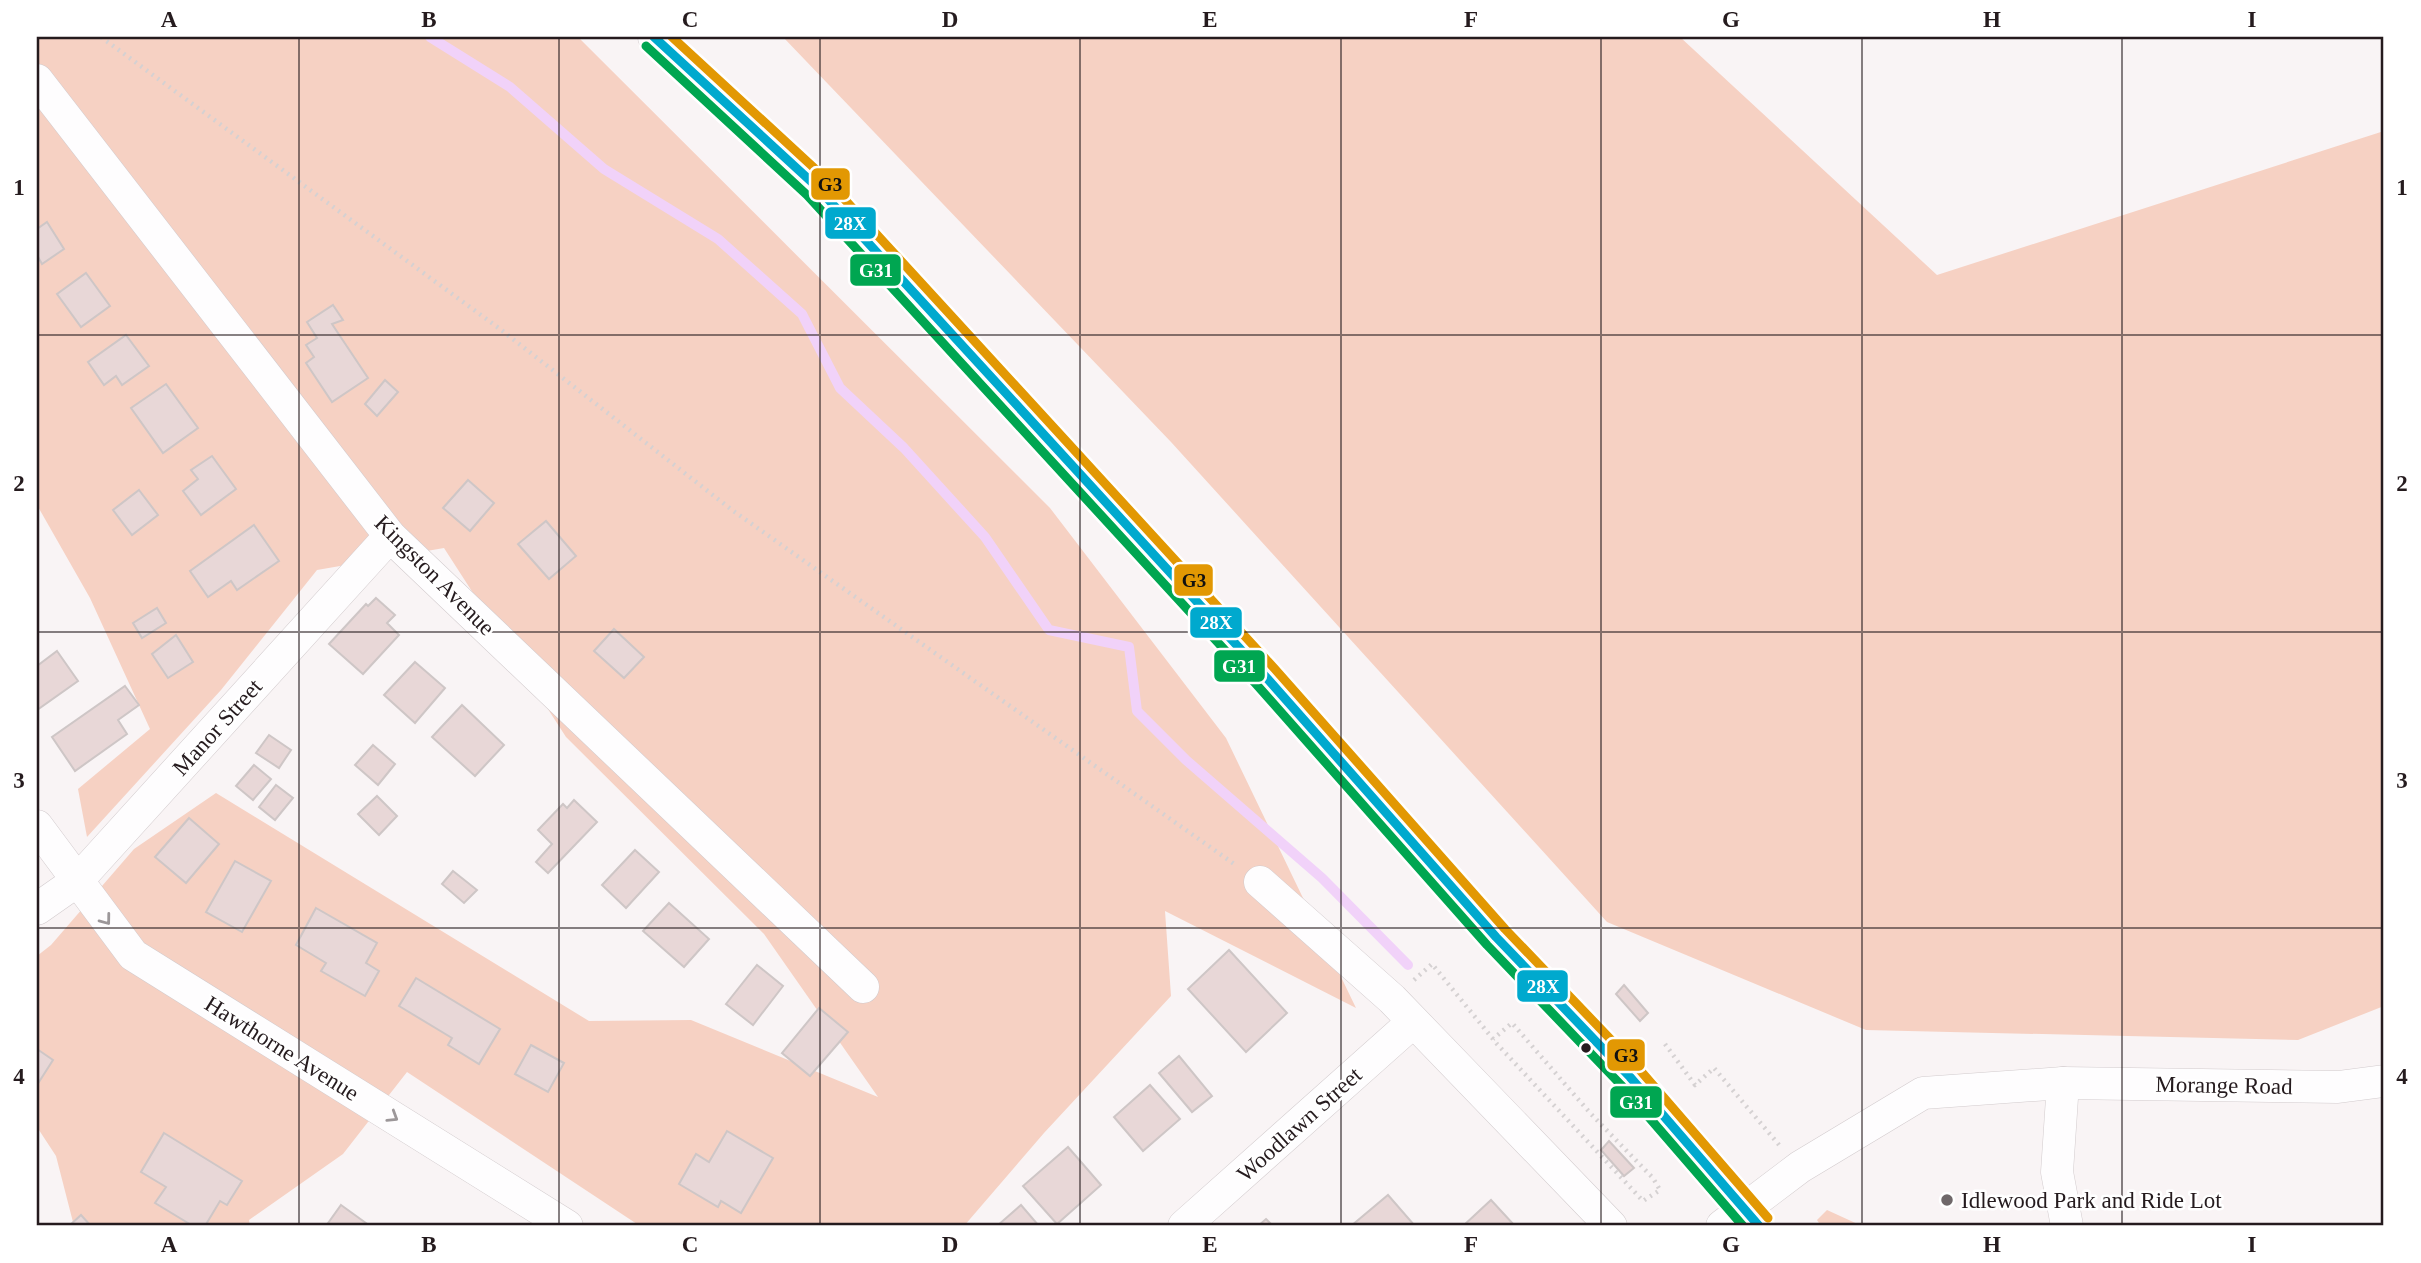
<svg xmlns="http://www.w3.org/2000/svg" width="2421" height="1263" font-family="'Times New Roman',serif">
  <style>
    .green { fill: #f6d1c3 }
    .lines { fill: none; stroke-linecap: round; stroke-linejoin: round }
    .stream { stroke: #f1d2f9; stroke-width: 10 }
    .building { fill: #e8d7d7; stroke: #cec6c6; stroke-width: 2 }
    .minor-casing { stroke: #d2cbcd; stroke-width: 33 }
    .path { stroke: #d5d1d2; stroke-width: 4.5; stroke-dasharray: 2 5; stroke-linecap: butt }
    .minor { stroke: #fefdfe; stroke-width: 32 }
    .minor-bridge-casing { stroke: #d2cbcd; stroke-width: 33; stroke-linecap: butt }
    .minor-bridge { stroke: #fefdfe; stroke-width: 32 }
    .bus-1-casing { stroke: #fff; stroke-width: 14 }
    .bus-2-casing { stroke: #fff; stroke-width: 14 }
    .bus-3-casing { stroke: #fff; stroke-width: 14 }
    .bus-1 { stroke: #00a9ce; stroke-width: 9 }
    .bus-2 { stroke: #00a651; stroke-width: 9 }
    .bus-3 { stroke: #e29803; stroke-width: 9 }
    .oneway { stroke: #9c9799 }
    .grid { fill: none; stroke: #251b1e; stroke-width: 2; stroke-opacity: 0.55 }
    .bus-dot { fill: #251b1e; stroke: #fff; stroke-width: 2.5 }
    .poi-dot { fill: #6f6769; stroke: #fff; stroke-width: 2.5 }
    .labels { text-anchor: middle; stroke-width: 5; stroke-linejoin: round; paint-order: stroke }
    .street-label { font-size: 23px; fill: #251b1e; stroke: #fff }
    .poi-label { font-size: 23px; fill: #251b1e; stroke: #fff; text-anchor: start }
    .line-badge { stroke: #fff; stroke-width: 2.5 }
    .badge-label { font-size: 19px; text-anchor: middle; font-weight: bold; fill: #fff }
    .pale-badge-label { font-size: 19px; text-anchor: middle; font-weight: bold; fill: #111 }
    .neatline { fill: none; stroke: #251b1e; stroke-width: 2.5 }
    .grid-label { font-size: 23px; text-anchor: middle; font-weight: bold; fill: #251b1e }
  </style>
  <rect width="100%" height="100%" fill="#f9f4f5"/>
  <g class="green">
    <polygon points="37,37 578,37 1050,508 1226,738 1356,1008 1165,911 1171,996 1044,1133 964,1226 640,1226 407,1072 343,1154 249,1220 250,1226 74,1226 56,1156 37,1127 37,956 51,945 134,849 216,793 589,1021 691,1020 878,1097 764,934 566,737 444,548 317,570 221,690 87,837 78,789 150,729 90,598 37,505"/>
    <polygon points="783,37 1680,37 1937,275 2384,131 2384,1006 2298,1040 1866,1030 1607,922 1171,442"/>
    <polygon points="1827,1210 1862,1226 1821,1226 1817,1220"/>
  </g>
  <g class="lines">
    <polyline class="stream" points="430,37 510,87 604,169 718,239 802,314 840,388 904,448 985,537 1049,630 1129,647 1137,711 1186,760 1322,878 1408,965"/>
  </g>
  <g class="building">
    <polygon points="47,222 64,249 42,264 37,255 37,229"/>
    <polygon points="86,273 110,306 81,327 57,294"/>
    <polygon points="333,305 343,320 332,324 368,378 332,402 306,363 314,357 306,345 317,338 307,322"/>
    <polygon points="126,335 149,366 122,385 116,376 104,385 88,362"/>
    <polygon points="385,380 398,392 377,416 365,404"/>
    <polygon points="166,384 198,428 163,453 131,408"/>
    <polygon points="212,456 236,489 201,515 183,491 198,479 191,470"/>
    <polygon points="468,480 494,503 470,531 443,508"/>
    <polygon points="139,490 158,515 132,535 113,510"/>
    <polygon points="546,521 576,556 549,579 518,544"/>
    <polygon points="254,525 279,561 237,590 231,581 208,597 190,571"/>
    <polygon points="376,598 395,615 387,623 399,635 363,674 329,644 366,604 368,606"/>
    <polygon points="157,608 166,623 142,638 133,623"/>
    <polygon points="614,629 644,657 624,678 594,651"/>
    <polygon points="176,635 193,662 168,678 152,654"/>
    <polygon points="57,651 78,681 37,710 37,666"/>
    <polygon points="415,662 445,688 415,723 384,695"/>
    <polygon points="125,686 139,705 118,720 127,734 75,771 52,737"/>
    <polygon points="462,705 504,745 475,776 432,737"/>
    <polygon points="269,735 291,750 279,768 256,753"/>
    <polygon points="373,745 395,764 378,785 355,765"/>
    <polygon points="254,765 271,779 253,800 236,786"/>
    <polygon points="276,785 293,798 275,820 259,807"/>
    <polygon points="377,796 397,816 379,835 358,814"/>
    <polygon points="574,800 597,822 548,873 536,862 552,844 538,830 563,804 567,808"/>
    <polygon points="189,818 219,844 186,883 155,857"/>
    <polygon points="635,850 659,872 626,908 602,885"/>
    <polygon points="235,861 271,881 242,932 206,912"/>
    <polygon points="453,871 477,890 464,903 442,884"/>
    <polygon points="669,903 709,939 684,967 643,931"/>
    <polygon points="316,908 377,943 366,963 379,971 365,996 321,971 326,963 296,945"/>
    <polygon points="1229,950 1287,1013 1246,1052 1188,989"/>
    <polygon points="757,965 783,986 753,1025 726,1004"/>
    <polygon points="416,978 500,1029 479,1064 448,1045 452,1038 399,1006"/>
    <polygon points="1624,985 1648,1013 1640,1021 1616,994"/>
    <polygon points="819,1008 848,1032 810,1076 782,1053"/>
    <polygon points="531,1045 564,1063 548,1092 515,1074"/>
    <polygon points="37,1049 53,1060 37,1085"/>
    <polygon points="1179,1056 1212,1096 1192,1112 1159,1073"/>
    <polygon points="1150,1085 1180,1119 1143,1151 1114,1117"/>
    <polygon points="727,1131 773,1158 741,1213 721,1201 718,1207 679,1184 696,1154 709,1162"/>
    <polygon points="164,1133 242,1181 227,1205 220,1201 205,1226 193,1226 155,1203 166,1187 141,1172"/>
    <polygon points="1609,1141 1634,1168 1624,1176 1601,1150"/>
    <polygon points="1068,1147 1101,1185 1057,1224 1023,1186"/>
    <polygon points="1388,1195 1415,1226 1351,1226"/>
    <polygon points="1491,1200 1515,1226 1463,1226"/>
    <polygon points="341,1205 370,1226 326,1226"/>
    <polygon points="1021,1205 1039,1226 997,1226"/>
    <polygon points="81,1215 91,1226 69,1226"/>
    <polygon points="1266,1219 1273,1226 1258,1226"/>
  </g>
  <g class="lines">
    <g class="minor-casing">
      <g id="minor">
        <polyline points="654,37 816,186 1265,676 1496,937 1630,1077 1692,1151"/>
        <polyline points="37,80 390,536 863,987"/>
        <polyline points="37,826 133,955 567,1226"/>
        <polyline points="1260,882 1392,999 1611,1226"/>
        <polyline points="37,909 77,881 390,536"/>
        <polyline points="2063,1083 2057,1172 2067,1226"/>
        <polyline points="1184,1226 1413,1022"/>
        <polyline points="1722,1226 1800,1167 1923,1093 2063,1083 2338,1087 2384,1081"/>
      </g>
    </g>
    <g class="path">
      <polyline points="101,37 500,329 732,510 1237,866"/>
      <polyline points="1414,980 1432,964 1493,1039 1497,1044 1643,1201 1660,1190 1653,1178 1591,1114 1512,1023 1493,1039"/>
      <polyline points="1665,1044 1695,1085 1714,1068 1780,1146"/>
    </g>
    <use href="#minor" class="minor"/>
    <g class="minor-bridge-casing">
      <polyline id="minor-bridge" points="1692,1151 1759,1226"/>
    </g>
    <use href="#minor-bridge" class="minor-bridge"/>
    <g class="bus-1-casing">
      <polyline id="bus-1" points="654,37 816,186 1265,676 1496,937 1630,1077 1759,1226"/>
    </g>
    <g class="bus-2-casing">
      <polyline id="bus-2" points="646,46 807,195 1256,684 1487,945 1621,1085 1743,1226"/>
    </g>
    <g class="bus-3-casing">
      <polyline id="bus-3" points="672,37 825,178 1274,668 1505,929 1639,1069 1768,1218"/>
    </g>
    <use href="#bus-1" class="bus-1"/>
    <use href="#bus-2" class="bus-2"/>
    <use href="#bus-3" class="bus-3"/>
  </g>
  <defs><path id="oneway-chevron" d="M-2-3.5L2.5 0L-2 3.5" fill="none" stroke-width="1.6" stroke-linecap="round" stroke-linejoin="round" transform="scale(1.75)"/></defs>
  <g class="oneway">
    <use href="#oneway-chevron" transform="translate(106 920) rotate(53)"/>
    <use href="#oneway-chevron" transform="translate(393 1117) rotate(32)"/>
  </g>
  <path class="grid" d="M 299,37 L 299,1226M 559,37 L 559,1226M 820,37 L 820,1226M 1080,37 L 1080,1226M 1341,37 L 1341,1226M 1601,37 L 1601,1226M 1862,37 L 1862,1226M 2122,37 L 2122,1226M 37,335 L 2384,335M 37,632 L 2384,632M 37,928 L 2384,928"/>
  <circle class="bus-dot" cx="1586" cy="1048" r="6"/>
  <circle class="poi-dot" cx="1947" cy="1200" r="7"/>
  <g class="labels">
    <g class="street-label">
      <text transform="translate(435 575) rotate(45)" y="8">Kingston Avenue</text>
      <text transform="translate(217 727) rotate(-48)" y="8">Manor Street</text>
      <text transform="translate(282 1048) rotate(32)" y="8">Hawthorne Avenue</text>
      <text transform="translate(2224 1085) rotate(1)" y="8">Morange Road</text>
      <text transform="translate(1299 1124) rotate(-42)" y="8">Woodlawn Street</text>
    </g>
    <g class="poi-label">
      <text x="1961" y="1208">Idlewood Park and Ride Lot</text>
    </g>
  </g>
  <g class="line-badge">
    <rect x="810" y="167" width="41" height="34" rx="7" fill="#e29803"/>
    <rect x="824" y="206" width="53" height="34" rx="7" fill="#00a9ce"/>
    <rect x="849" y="253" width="53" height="34" rx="7" fill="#00a651"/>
    <rect x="1173" y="563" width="41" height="34" rx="7" fill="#e29803"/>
    <rect x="1189" y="606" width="54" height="33" rx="7" fill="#00a9ce"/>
    <rect x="1213" y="649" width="53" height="34" rx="7" fill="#00a651"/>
    <rect x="1516" y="969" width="53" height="34" rx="7" fill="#00a9ce"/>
    <rect x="1606" y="1038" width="40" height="34" rx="7" fill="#e29803"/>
    <rect x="1609" y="1085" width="54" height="34" rx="7" fill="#00a651"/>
  </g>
  <g class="badge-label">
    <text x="850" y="230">28X</text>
    <text x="876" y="277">G31</text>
    <text x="1216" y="629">28X</text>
    <text x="1239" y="673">G31</text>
    <text x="1543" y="993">28X</text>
    <text x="1636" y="1109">G31</text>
  </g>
  <g class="pale-badge-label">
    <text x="830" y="191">G3</text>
    <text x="1194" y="587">G3</text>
    <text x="1626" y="1062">G3</text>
  </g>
  <rect width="2421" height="1263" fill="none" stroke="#ffffff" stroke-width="77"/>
  <rect x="38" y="38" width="2344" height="1186" class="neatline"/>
  <g class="grid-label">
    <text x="169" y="27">A</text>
    <text x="429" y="27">B</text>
    <text x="690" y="27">C</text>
    <text x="950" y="27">D</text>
    <text x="1210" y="27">E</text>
    <text x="1471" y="27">F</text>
    <text x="1731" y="27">G</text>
    <text x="1992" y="27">H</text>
    <text x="2252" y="27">I</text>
    <text x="19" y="195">1</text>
    <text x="2402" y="195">1</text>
    <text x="19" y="491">2</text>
    <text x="2402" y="491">2</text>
    <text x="19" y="788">3</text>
    <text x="2402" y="788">3</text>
    <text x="19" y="1084">4</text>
    <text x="2402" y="1084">4</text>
    <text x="169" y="1252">A</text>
    <text x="429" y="1252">B</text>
    <text x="690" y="1252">C</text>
    <text x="950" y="1252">D</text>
    <text x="1210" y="1252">E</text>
    <text x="1471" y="1252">F</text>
    <text x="1731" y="1252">G</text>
    <text x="1992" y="1252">H</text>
    <text x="2252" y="1252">I</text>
  </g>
</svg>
